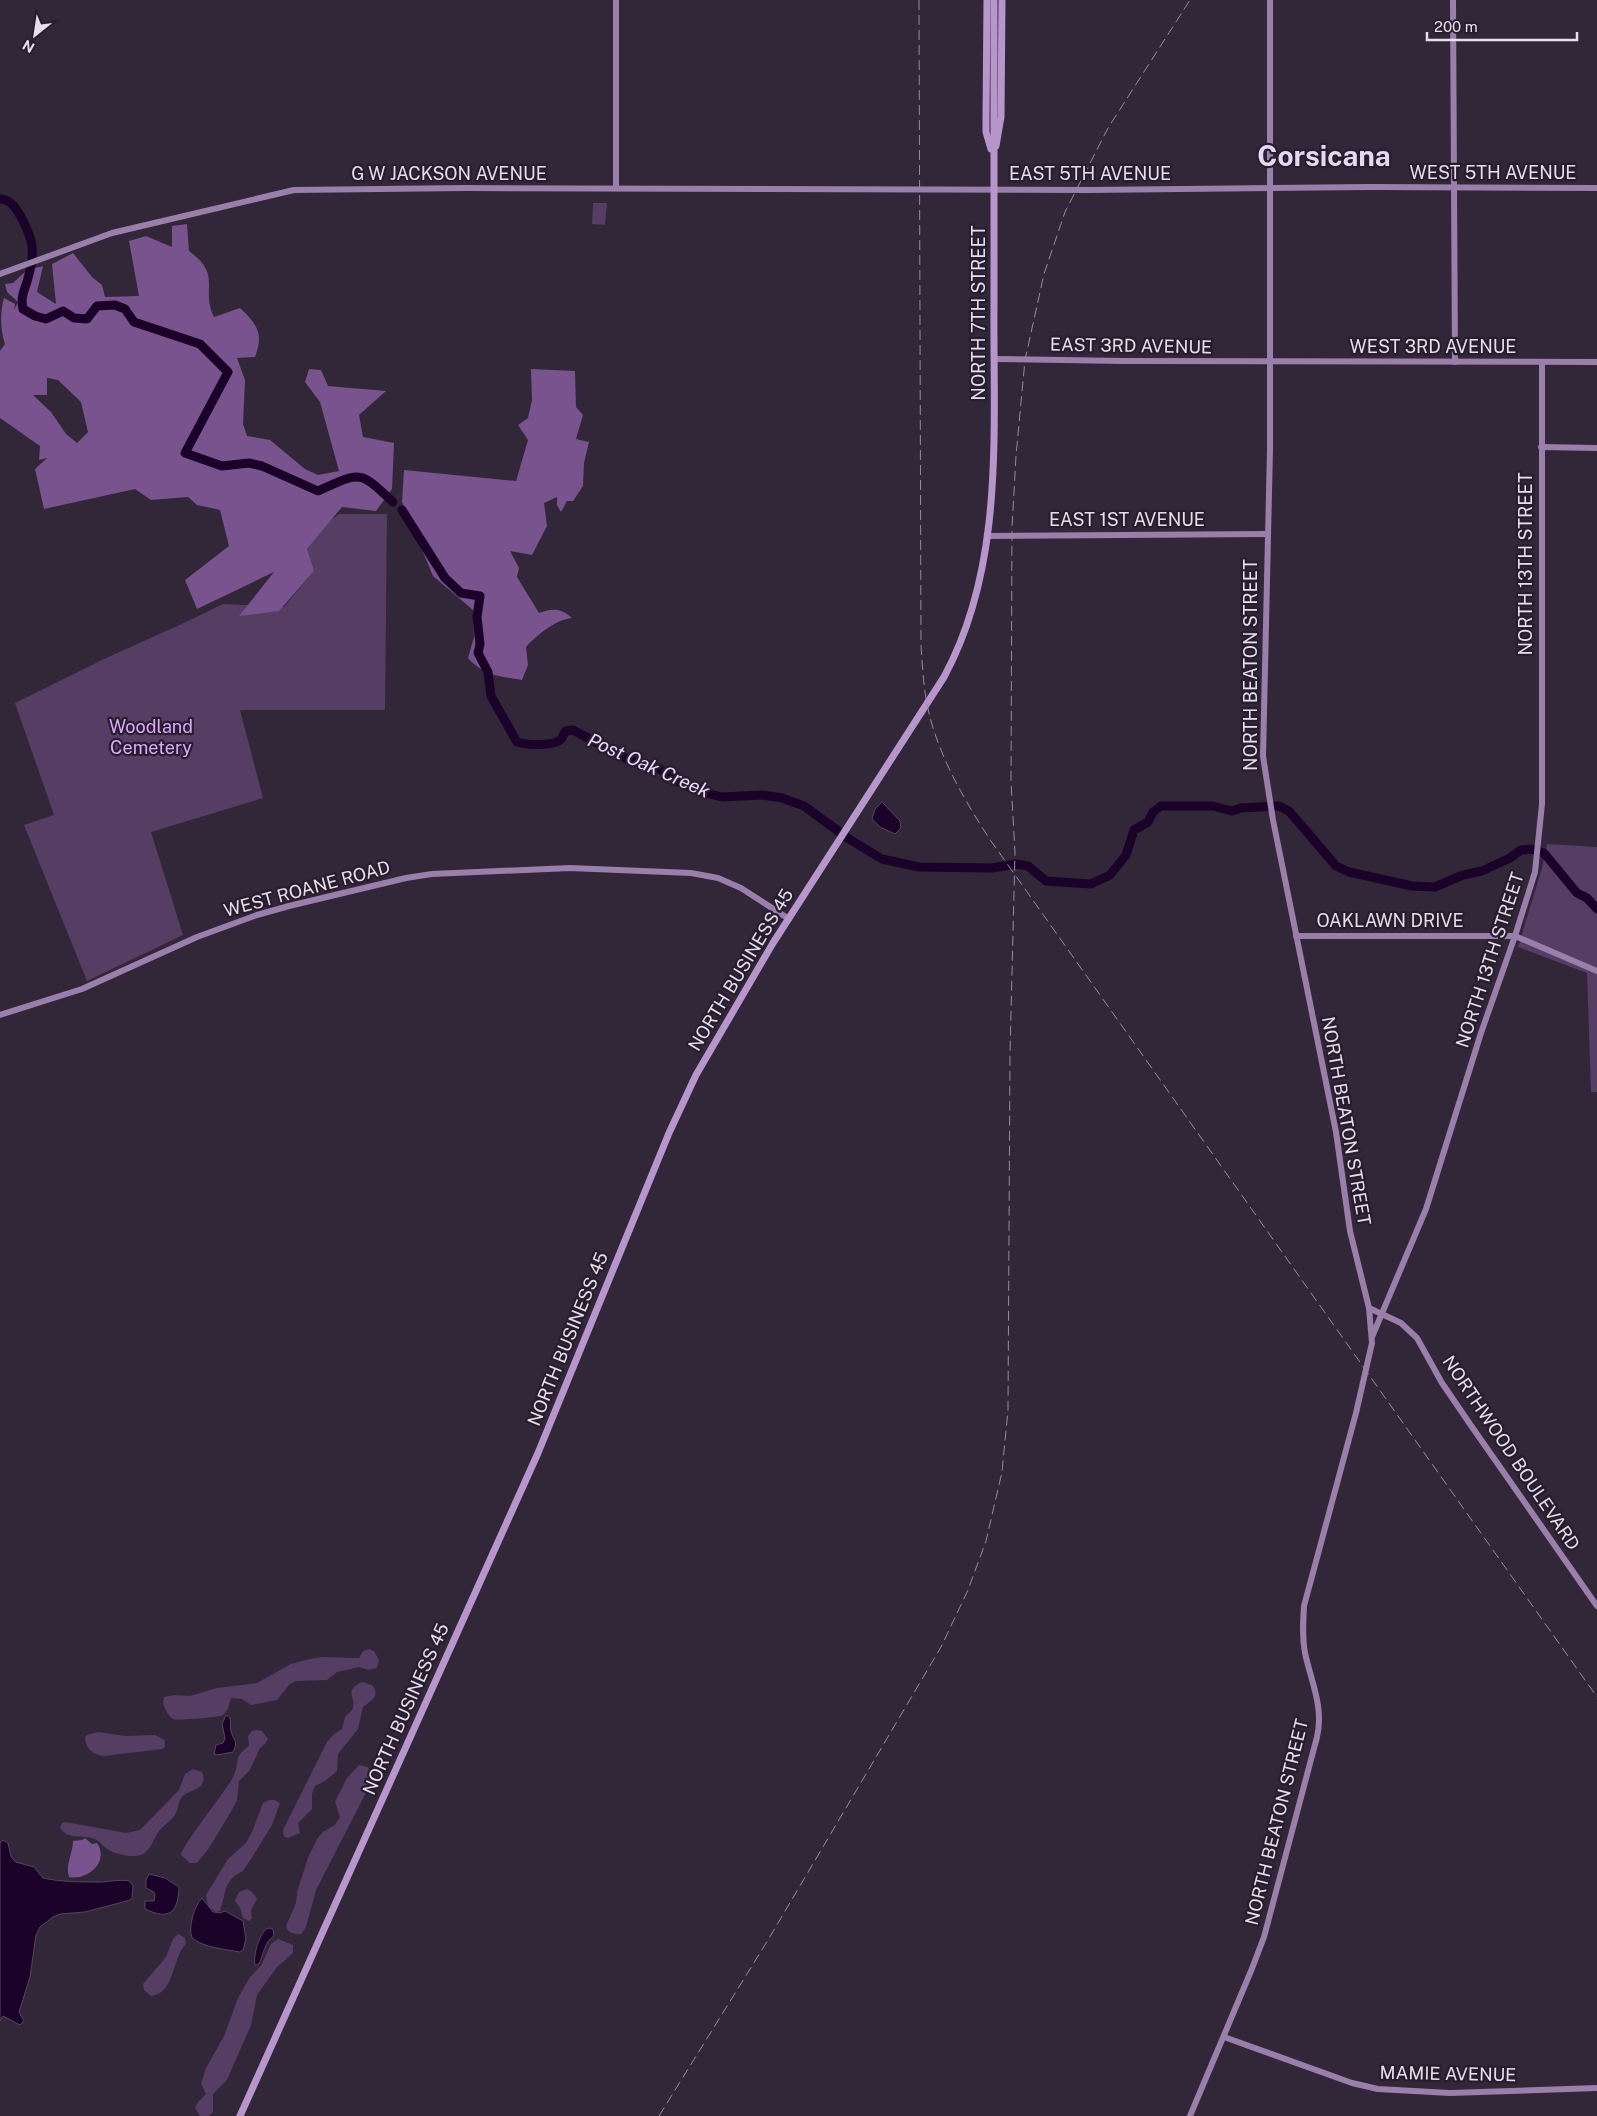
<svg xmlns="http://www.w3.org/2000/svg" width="1597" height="2116" font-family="'Public Sans',sans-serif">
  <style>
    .green { fill: #553d64 }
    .forest { fill: #78538e; fill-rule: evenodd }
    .water { fill: #1b0228; stroke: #584462 }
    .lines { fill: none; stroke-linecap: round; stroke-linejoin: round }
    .river { stroke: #1b0228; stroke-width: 9 }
    .secondary { stroke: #997fa9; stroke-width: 6 }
    .primary { stroke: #b796cc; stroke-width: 7 }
    .rail { stroke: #968c9b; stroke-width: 1; stroke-dasharray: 10 5; stroke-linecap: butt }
    .labels { text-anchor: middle; stroke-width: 4.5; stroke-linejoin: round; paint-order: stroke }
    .street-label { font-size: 18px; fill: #e6dfeb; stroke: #281d2f }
    .park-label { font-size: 18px; fill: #dda9fe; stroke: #281d2f }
    .water-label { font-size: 19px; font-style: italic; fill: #eed9fc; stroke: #281d2f }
    .town-label { font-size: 28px; font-weight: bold; fill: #e7d8f1; stroke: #281d2f }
  </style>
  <rect width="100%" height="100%" fill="#322639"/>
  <g class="green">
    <polygon points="593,203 607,203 605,225 592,224"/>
    <polygon points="339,514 387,514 385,710 240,710 263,798 151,832 183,935 87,981 24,825 54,815 15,703 104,659 186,622 223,604 284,607 312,573 302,543"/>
    <polygon points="1547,844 1597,847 1597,1092 1591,1092 1587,973 1518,947 1542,868"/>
    <path d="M 369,1649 L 374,1651 L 379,1660 L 377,1668 L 368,1670 L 359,1667 L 337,1672 L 327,1680 L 296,1681 L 290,1684 L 277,1700 L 251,1705 L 242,1699 L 231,1698 C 229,1704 229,1710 223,1715 C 220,1717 177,1721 173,1719 C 168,1716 165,1709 163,1703 L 164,1697 L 175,1695 L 190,1696 L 217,1688 L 257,1683 L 291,1664 L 305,1660 L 321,1657 L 359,1658 L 363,1651 Z"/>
    <path d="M 362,1682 L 372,1685 C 381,1696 371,1701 363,1707 L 358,1729 L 338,1754 L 337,1771 L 325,1781 L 315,1786 L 312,1794 L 312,1809 L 298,1823 L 300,1833 L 288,1838 L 284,1837 L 283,1830 L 327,1742 L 333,1735 L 342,1729 C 343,1725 344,1720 345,1717 C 348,1713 351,1713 353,1708 C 356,1696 343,1691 362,1682 Z"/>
    <path d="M 257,1730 L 262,1731 L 268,1739 L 265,1744 L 260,1748 L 250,1770 L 239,1781 L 237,1800 L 232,1810 L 209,1848 L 197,1863 L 190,1863 L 181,1855 C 181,1848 213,1807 219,1798 C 224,1790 231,1783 234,1775 C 241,1758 232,1759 249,1746 L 248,1736 L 252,1731 Z"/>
    <path d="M 98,1732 L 125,1736 L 155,1735 L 165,1740 L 165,1747 L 162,1749 L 104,1756 C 93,1755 86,1749 85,1738 L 87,1735 Z"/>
    <path d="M 359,1765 L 368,1767 L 372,1778 L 371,1783 L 316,1890 L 306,1927 L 301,1934 C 295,1935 287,1933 286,1926 L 296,1903 L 297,1892 L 308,1858 L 317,1839 L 323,1832 L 335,1825 L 340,1817 L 335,1802 L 347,1778 Z"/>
    <path d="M 193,1769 L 202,1772 C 207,1786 198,1788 187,1793 C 177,1798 180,1807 175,1815 C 171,1821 164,1825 159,1831 C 153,1839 151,1851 141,1855 C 132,1858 115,1854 107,1849 C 102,1845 99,1840 92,1838 C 80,1835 69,1840 60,1828 L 62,1823 L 65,1822 L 126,1833 L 140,1830 L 179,1790 L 185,1774 Z"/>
    <polygon points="269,1800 275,1800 280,1803 272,1825 253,1856 243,1871 234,1876 227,1885 220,1911 216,1912 208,1906 206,1895 228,1859 246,1843 252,1832 263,1803"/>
    <polygon points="247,1889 252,1892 257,1899 251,1910 252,1918 249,1921 243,1918 240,1908 235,1901 239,1892"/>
    <path d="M 178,1934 L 185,1938 L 186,1944 C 172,1957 175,1994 151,1996 L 144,1990 L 143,1984 L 166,1957 L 173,1939 Z"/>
    <polygon points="278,1939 293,1945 293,1953 277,1967 257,1995 251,2025 227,2080 213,2094 213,2112 209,2116 200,2116 195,2108 198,2102 206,2094 201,2084 206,2068 224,2036 238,1998 250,1977 261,1966 271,1944"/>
  </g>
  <g class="forest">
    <path d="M 187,224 L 189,251 C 223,276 200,288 214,317 L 240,308 C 257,324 264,333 255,357 L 237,358 L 245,380 L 243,424 L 247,436 L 270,440 L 305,469 L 318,475 L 339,471 L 320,402 L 305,382 L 309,369 L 321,370 L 328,386 L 386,391 L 359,415 L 363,437 L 394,443 L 392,489 L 376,511 L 342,507 L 307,549 L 314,571 L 279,611 L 239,616 L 274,572 L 197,609 L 185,580 L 229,546 L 220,510 L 197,505 L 188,497 L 151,500 L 135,489 L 44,509 L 35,469 L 47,458 L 39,460 L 40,446 L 0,418 L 0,351 L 5,344 C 0,330 0,311 4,298 L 15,304 L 14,310 L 18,302 L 7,292 L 5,284 L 13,283 L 27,270 L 43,266 L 37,292 L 56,304 L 52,264 L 73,253 L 92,277 L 102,285 L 105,297 L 139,296 L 129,241 L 146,236 L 172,247 L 172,226 ZM 47,378 L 58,380 L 81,402 L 88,432 L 77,443 L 66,434 L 51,412 L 33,395 L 47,395 Z"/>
    <path d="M 531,369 L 575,371 L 576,407 L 583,415 L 576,439 L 589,442 L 584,463 L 583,486 L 573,501 L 567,501 L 561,512 L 557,505 L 557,497 L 544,503 L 547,526 L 532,555 L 510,551 L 519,568 L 517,577 L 539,613 C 553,608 561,608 572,618 C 555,620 538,634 526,647 L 528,665 L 522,680 C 499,676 484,676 468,658 L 474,637 L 473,610 L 433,576 L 402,502 L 404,470 L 516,481 L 528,440 L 518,425 L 528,418 L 532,400 Z"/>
    <path d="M 85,1838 L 92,1844 L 97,1843 C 110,1862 87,1881 69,1877 C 65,1865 73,1853 73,1841 L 82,1840 Z"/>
  </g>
  <g class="water">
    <polygon points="882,802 900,821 901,828 895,834 880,827 872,819 875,809"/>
    <path d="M 226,1715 L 230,1718 C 231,1722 230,1727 231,1731 C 233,1741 239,1740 233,1752 L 217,1755 L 214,1754 L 216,1745 L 223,1743 L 225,1738 L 222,1724 Z"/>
    <path d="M 3,1840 L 8,1843 L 11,1857 L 16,1862 L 34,1867 L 43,1878 C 61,1882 80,1882 99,1882 C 109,1882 120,1879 130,1881 L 133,1886 L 132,1899 L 127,1901 L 85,1912 L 60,1914 L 53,1917 L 40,1927 L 36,1935 L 30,1977 L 19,2012 L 24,2021 L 20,2025 L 3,2016 L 0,2021 L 0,1843 Z"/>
    <path d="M 149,1874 L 165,1878 L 179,1887 C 178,1912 170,1921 145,1909 L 145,1901 L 154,1901 L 155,1896 L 154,1892 L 146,1888 L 146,1880 Z"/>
    <path d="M 202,1898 L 213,1912 L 220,1913 L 225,1911 L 243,1921 L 246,1939 L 243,1950 L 240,1952 C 224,1949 205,1948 192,1938 C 188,1927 194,1906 202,1898 Z"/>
    <path d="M 269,1928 L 273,1929 L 274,1936 C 264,1942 264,1954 259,1964 L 255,1965 C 253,1957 259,1931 269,1928 Z"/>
  </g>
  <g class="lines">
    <g class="river">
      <path d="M 0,199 C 10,199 15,207 20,215 C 33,239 36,251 28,278 C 25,290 20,296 23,309 L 35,316 L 46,319 L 63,311 L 74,318 L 87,319 L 97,306 L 115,305 L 125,309 L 134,322 L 200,344 L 228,372 L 185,453 L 222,466 L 249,463 L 262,466 L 318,491 C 361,472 358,469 393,502"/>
      <path d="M 402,510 L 445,578 L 461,593 L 480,596 L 477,617 L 480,644 L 478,653 L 488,672 L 491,696 L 517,742 C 527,745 555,747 562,738 C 563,736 564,733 566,731 L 573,730 L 629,760 L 658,768 L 680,783 L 702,792 L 722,797 L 763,795 L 782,798 L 804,806 L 849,839 L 882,859 L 919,867 L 992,868 L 1016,864 L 1028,866 L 1046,881 L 1091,884 L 1110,875 L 1126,855 L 1134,830 L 1148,822 L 1153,812 L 1161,806 L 1213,806 L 1232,811 L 1241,808 L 1279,806 L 1289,811 L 1336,866 L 1349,872 L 1412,886 L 1435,887 L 1463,875 L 1482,871 L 1510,858 L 1521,850 L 1531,849 L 1544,853 L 1577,893 L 1587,898 L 1597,909"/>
    </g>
    <g class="secondary">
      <polyline points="616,0 616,188"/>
      <polyline points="1453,0 1455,362"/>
      <polyline points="0,274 112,233 294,190 465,188 1090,190 1369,187 1597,188"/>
      <polyline points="994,359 1123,361 1597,362"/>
      <polyline points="1541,447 1597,448"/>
      <polyline points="987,536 1266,534"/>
      <polyline points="1296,936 1515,936 1597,971"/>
      <polyline points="0,1015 82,989 197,937 257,915 289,906 406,878 432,874 570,868 691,873 718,878 741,888 789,919"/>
      <polyline points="1369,1308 1401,1323 1417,1338 1442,1383 1472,1427 1597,1606"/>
      <polyline points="1372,1337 1426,1209 1481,1033 1515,936 1535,872 1542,804 1542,363"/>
      <polyline points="1224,2037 1352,2083 1378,2089 1450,2093 1597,2088"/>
      <path d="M 1190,2116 L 1251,1971 L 1264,1937 L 1317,1737 C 1324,1707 1311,1681 1305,1653 C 1302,1637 1303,1622 1304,1606 L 1356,1413 L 1372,1343 L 1369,1308 L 1350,1231 L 1336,1132 L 1273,820 L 1263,756 L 1270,449 L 1270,0"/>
    </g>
    <g class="primary">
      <polyline points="987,0 986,118 986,132 991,149"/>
      <polyline points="996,146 1001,117 1002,0"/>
      <path d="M 240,2116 L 538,1453 L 669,1133 L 696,1075 L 773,943 L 944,677 C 1005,565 993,430 994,306 C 994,204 994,102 994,0"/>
    </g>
    <g class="rail">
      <path d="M 919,0 L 921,646 C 922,661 923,677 925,692 C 932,745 962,797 991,841 L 1597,1697"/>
      <polyline points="659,2116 768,1940 941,1647 968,1590 986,1541 1002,1472 1008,1410 1010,1054 1015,852 1011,782 1012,527 1016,456 1025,360 1044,274 1065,212 1108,128 1190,0"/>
    </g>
  </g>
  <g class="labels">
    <g class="street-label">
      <text x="1493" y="179">WEST 5TH AVENUE</text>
      <text x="449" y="180">G W JACKSON AVENUE</text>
      <text x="1090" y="180">EAST 5TH AVENUE</text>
      <text transform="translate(979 313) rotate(-90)" y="6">NORTH 7TH STREET</text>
      <text transform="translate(1131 346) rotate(1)" y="6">EAST 3RD AVENUE</text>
      <text x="1433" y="353">WEST 3RD AVENUE</text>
      <text x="1127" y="526">EAST 1ST AVENUE</text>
      <text transform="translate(1526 564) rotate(-90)" y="6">NORTH 13TH STREET</text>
      <text transform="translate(1251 665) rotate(-90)" y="6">NORTH BEATON STREET</text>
      <text transform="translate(307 889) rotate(-15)" y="6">WEST ROANE ROAD</text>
      <text x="1390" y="927">OAKLAWN DRIVE</text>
      <text transform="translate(1490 960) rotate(-72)" y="6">NORTH 13TH STREET</text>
      <text transform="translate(741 970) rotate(-59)" y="6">NORTH BUSINESS 45</text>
      <text transform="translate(1346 1121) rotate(80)" y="6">NORTH BEATON STREET</text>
      <text transform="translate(568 1339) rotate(-68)" y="6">NORTH BUSINESS 45</text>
      <text transform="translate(1511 1453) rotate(56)" y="6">NORTHWOOD BOULEVARD</text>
      <text transform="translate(406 1709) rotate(-66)" y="6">NORTH BUSINESS 45</text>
      <text transform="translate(1277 1822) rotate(-76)" y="6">NORTH BEATON STREET</text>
      <text transform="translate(1448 2074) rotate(1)" y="6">MAMIE AVENUE</text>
    </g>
    <g class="park-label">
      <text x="151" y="733">Woodland<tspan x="151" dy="21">Cemetery</tspan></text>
    </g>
    <g class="water-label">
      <text transform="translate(649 765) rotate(24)" y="7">Post Oak Creek</text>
    </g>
    <g class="town-label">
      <text x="1324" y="166">Corsicana</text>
    </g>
  </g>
  <g transform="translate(35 35) rotate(210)" stroke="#281d2f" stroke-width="4" paint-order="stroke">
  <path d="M0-4L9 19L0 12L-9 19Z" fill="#e6dfeb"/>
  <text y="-8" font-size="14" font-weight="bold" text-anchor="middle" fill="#e6dfeb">N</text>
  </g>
  <path d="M1427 32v8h150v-8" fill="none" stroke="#e6dfeb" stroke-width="2.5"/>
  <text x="1434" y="32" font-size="15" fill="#e6dfeb" stroke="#281d2f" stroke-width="4" paint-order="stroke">200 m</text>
</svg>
